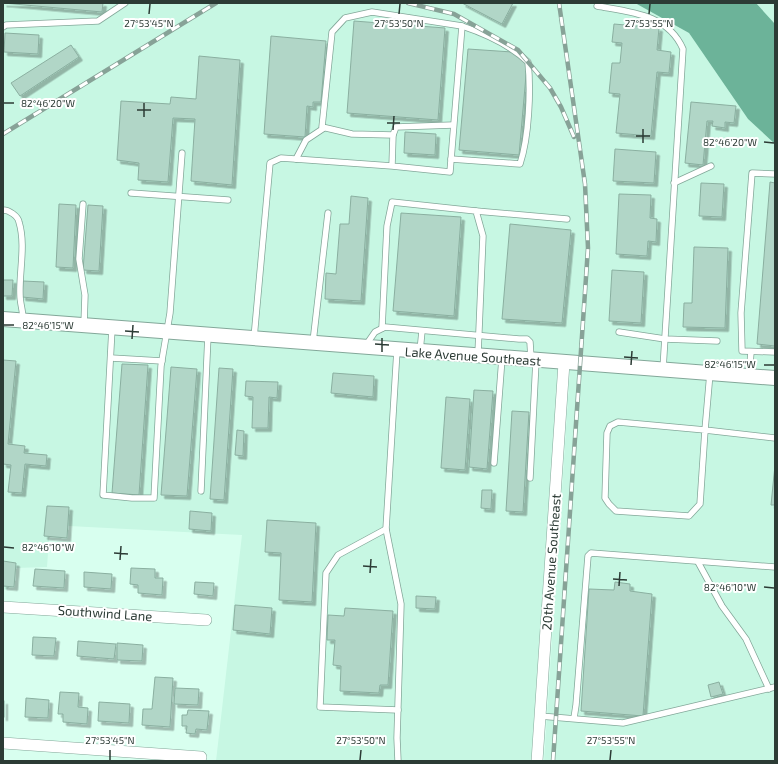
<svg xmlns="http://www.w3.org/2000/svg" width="778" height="764" font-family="'Exo 2',sans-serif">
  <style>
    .built { fill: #c7f7e3 }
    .water { fill: #6cb399 }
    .building { fill: #b1d6c7; stroke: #8aafa0; filter: url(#shadow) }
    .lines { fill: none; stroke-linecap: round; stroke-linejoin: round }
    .service-casing { stroke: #83a799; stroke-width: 7 }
    .minor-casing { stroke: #83a799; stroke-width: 12 }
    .tertiary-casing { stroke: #83a799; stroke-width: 16 }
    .service { stroke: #fff; stroke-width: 5.5 }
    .minor { stroke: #fff; stroke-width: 11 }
    .tertiary { stroke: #fff; stroke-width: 14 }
    .rail-casing { stroke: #87a297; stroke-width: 4.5 }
    .rail { stroke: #fff; stroke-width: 3; stroke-dasharray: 9; stroke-linecap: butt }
    .ticks { fill: none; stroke: #2c3b35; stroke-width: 1.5 }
    .labels { text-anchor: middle; stroke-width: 4; stroke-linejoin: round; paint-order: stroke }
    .street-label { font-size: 13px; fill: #2c3b35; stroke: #fff }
    .ticks-label { font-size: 10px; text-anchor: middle; fill: #2c3b35; stroke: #fff; stroke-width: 4; stroke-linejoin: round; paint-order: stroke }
  </style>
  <defs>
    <filter id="shadow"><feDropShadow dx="3.5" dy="3.5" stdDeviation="0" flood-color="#0004"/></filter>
  </defs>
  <rect width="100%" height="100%" fill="#d8ffef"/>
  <g class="built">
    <polygon points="3,3 635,3 689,33 748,119 775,144 775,372 3,314"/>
    <polygon points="756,3 775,3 775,24"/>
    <polygon points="3,325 558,368 531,761 216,761 242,535 50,525 47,567 15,568 8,589 3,590"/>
    <polygon points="570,369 775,384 775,761 544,761"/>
  </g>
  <polygon class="water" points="635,3 756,3 775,24 775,144 748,119 689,33"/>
  <g class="building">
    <polygon points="3,3 103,3 102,12"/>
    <polygon points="462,3 513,3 502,24"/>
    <polygon points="354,21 445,28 438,120 347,113"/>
    <polygon points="614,24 659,28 657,50 671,52 669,73 657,72 651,136 616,133 620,94 609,93 612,63 620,63 622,43 612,42"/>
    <polygon points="5,33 39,35 38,54 4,52"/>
    <polygon points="271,36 326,41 321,102 313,102 313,107 307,106 305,137 264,134"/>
    <polygon points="71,45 79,57 20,96 11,83"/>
    <polygon points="468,49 512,52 527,64 519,155 459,150"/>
    <polygon points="199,56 240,60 232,185 191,181 195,119 173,118 168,182 138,180 139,163 117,160 121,101 170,104 171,97 196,99"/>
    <polygon points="691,102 736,106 734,123 725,122 725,128 712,126 713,121 707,121 703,165 685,163"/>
    <polygon points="405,132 436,134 435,155 404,153"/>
    <polygon points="615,149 656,152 654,183 613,181"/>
    <polygon points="770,182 775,183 775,346 757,344"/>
    <polygon points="701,183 724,184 722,217 699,216"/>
    <polygon points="619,194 651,195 650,218 657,219 656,242 648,241 647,256 616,254"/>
    <polygon points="351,196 368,198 361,301 325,299 326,273 336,274 340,224 349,224"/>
    <polygon points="59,204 76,205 73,268 56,267"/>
    <polygon points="88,205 103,206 99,271 83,270"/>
    <polygon points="401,213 461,217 454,316 393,311"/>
    <polygon points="510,224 571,230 562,323 502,319"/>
    <polygon points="694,247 728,248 725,328 683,327 684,303 692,303"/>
    <polygon points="612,270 644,272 641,323 609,321"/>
    <polygon points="3,280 13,280 12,296 3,296"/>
    <polygon points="23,281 44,282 43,299 22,297"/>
    <polygon points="3,360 16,361 8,444 25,446 24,453 47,455 46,466 25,464 22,493 8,492 11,465 3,464"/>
    <polygon points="122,364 148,365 139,495 112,493"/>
    <polygon points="171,367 197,369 187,496 161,495"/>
    <polygon points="219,368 233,369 224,500 210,499"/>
    <polygon points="333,373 374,376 373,397 331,393"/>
    <polygon points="246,381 278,382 277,398 269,397 268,428 252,428 253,397 245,396"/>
    <polygon points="474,390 493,391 487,469 469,467"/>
    <polygon points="446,397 470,399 465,470 441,468"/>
    <polygon points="512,411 529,412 523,512 506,511"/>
    <polygon points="237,430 244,431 243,456 235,455"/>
    <polygon points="775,465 775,505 771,505"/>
    <polygon points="482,490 492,490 491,509 481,508"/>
    <polygon points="47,506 69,507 67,538 44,536"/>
    <polygon points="190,511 212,513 211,531 189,529"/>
    <polygon points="267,520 316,523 312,602 279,600 281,553 265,552"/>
    <polygon points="3,561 16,563 14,587 3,586"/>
    <polygon points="131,568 155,569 155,578 163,578 162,595 138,593 138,585 130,584"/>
    <polygon points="35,569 65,571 64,588 33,586"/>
    <polygon points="84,572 112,574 111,589 84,587"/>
    <polygon points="195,582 214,583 213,596 194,594"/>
    <polygon points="615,582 630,584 630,591 652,594 643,716 581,711 589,589 614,590"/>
    <polygon points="416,596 436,597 435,609 416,608"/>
    <polygon points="235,605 272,608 270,634 233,630"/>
    <polygon points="345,608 393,611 388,685 380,685 379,693 340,691 341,666 333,665 335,640 327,640 328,615 344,616"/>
    <polygon points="33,637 56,638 54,656 32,655"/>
    <polygon points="78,641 116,644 114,659 77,656"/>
    <polygon points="117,643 143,645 142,661 117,660"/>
    <polygon points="155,677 173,678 170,727 142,725 143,709 152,709"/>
    <polygon points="719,682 723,694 711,697 708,685"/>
    <polygon points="175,688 199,689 198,705 174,704"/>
    <polygon points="60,692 79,693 78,707 88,708 87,724 63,722 63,714 58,714"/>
    <polygon points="26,698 49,700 48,718 25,717"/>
    <rect x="3" y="701" width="1" height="16"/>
    <polygon points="99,702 130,704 129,723 98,721"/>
    <polygon points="188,710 209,711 207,730 196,729 195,734 186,733 187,726 182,726 182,715 187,715"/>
  </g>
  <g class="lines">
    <g class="service-casing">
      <g id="service">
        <path d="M 597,6 C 630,12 668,14 683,49 L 663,369"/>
        <polyline points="3,27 6,25 98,21 125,3"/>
        <polyline points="393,135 396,127 453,125"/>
        <polyline points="296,159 306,140 324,128"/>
        <path d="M 451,159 L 520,164 C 529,137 531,90 528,62 C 509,44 486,34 462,26"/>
        <polyline points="775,174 752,173 741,313 742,351 775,352"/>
        <polyline points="674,183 711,166"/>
        <polyline points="131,193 228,200"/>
        <polyline points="83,204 79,259 85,295 84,325"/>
        <path d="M 3,210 C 9,210 18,216 19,222 C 26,245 19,272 20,295 C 20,303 23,311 23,319"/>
        <polyline points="476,211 567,219"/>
        <polyline points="112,328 103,495 132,498 154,498 161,366 170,313 182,153"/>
        <polyline points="382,328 387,226 392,202 476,211 483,236 478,354"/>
        <polyline points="619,332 665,339 717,341"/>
        <polyline points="254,338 270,163 281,158 392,166 450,172 462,26 372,12 345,18 332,32 322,127 352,134 393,135 392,166"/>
        <polyline points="313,342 328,213"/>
        <polyline points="366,345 375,332 385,327 519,339 527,339 530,342 531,359"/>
        <polyline points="397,350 386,529 401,604 397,738 398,761"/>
        <polyline points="420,351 422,331"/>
        <polyline points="111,358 162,361"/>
        <polyline points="710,373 705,430 618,422 610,426 607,433 605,498 609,504 616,511 689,516 700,504 705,430 775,438"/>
        <polyline points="749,376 751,352"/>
        <polyline points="494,463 502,358"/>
        <polyline points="530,478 536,361"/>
        <polyline points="201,491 208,335"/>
        <polyline points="386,529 338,555 326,573 320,707 398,710"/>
        <polyline points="698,562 722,606 746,639 769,689"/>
        <polyline points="540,716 623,723 775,687"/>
        <polyline points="574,718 576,705 588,556 591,553 775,567"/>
      </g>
    </g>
    <g class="minor-casing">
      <g id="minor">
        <polyline points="3,607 206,620"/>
        <polyline points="3,743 201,757"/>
        <polyline points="537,761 564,363"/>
      </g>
    </g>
    <g class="tertiary-casing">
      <polyline id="tertiary" points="3,319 775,378"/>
    </g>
    <use href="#service" class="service"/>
    <use href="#minor" class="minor"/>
    <use href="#tertiary" class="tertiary"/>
    <g class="rail-casing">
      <g id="rail">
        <polyline points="408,3 454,14 518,50 550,88 561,107 574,137"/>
        <polyline points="3,134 216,3"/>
        <polyline points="553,761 588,248 585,184 559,3"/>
      </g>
    </g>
    <use href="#rail" class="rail"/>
  </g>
  <path class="ticks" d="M 149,14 L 150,4M 399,14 L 400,4M 649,14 L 650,4M 4,103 L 14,103M 137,110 L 151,110M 144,117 L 144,103M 387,123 L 400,123M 393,130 L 394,116M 636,136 L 650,136M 764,142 L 774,143M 643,143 L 643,129M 4,325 L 14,325M 125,331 L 139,332M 132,339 L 133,325M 375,344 L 389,345M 382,352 L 382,338M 624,357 L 638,358M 631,365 L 632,351M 764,365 L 774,365M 4,547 L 14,548M 114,553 L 128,554M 120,560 L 121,546M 363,566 L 377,567M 370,573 L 371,559M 613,579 L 627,580M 619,586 L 620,572M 764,587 L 774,588M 110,760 L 110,750M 360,760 L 361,750M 610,760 L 611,750"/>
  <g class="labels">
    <g class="street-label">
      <text transform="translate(473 356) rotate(4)" y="5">Lake Avenue Southeast</text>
      <text transform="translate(551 562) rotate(-86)" y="5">20th Avenue Southeast</text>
      <text transform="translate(105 613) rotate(4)" y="5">Southwind Lane</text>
    </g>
  </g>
  <g class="ticks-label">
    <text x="149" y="27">27°53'45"N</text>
    <text x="399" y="27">27°53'50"N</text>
    <text x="649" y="27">27°53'55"N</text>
    <text x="48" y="107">82°46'20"W</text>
    <text x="730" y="146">82°46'20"W</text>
    <text x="48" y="329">82°46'15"W</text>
    <text x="730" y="368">82°46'15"W</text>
    <text x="48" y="551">82°46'10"W</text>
    <text x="730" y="591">82°46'10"W</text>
    <text x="110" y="744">27°53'45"N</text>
    <text x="361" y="744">27°53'50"N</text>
    <text x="611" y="744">27°53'55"N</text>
  </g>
  <rect width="778" height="764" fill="none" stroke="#2c3b35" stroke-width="8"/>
</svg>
